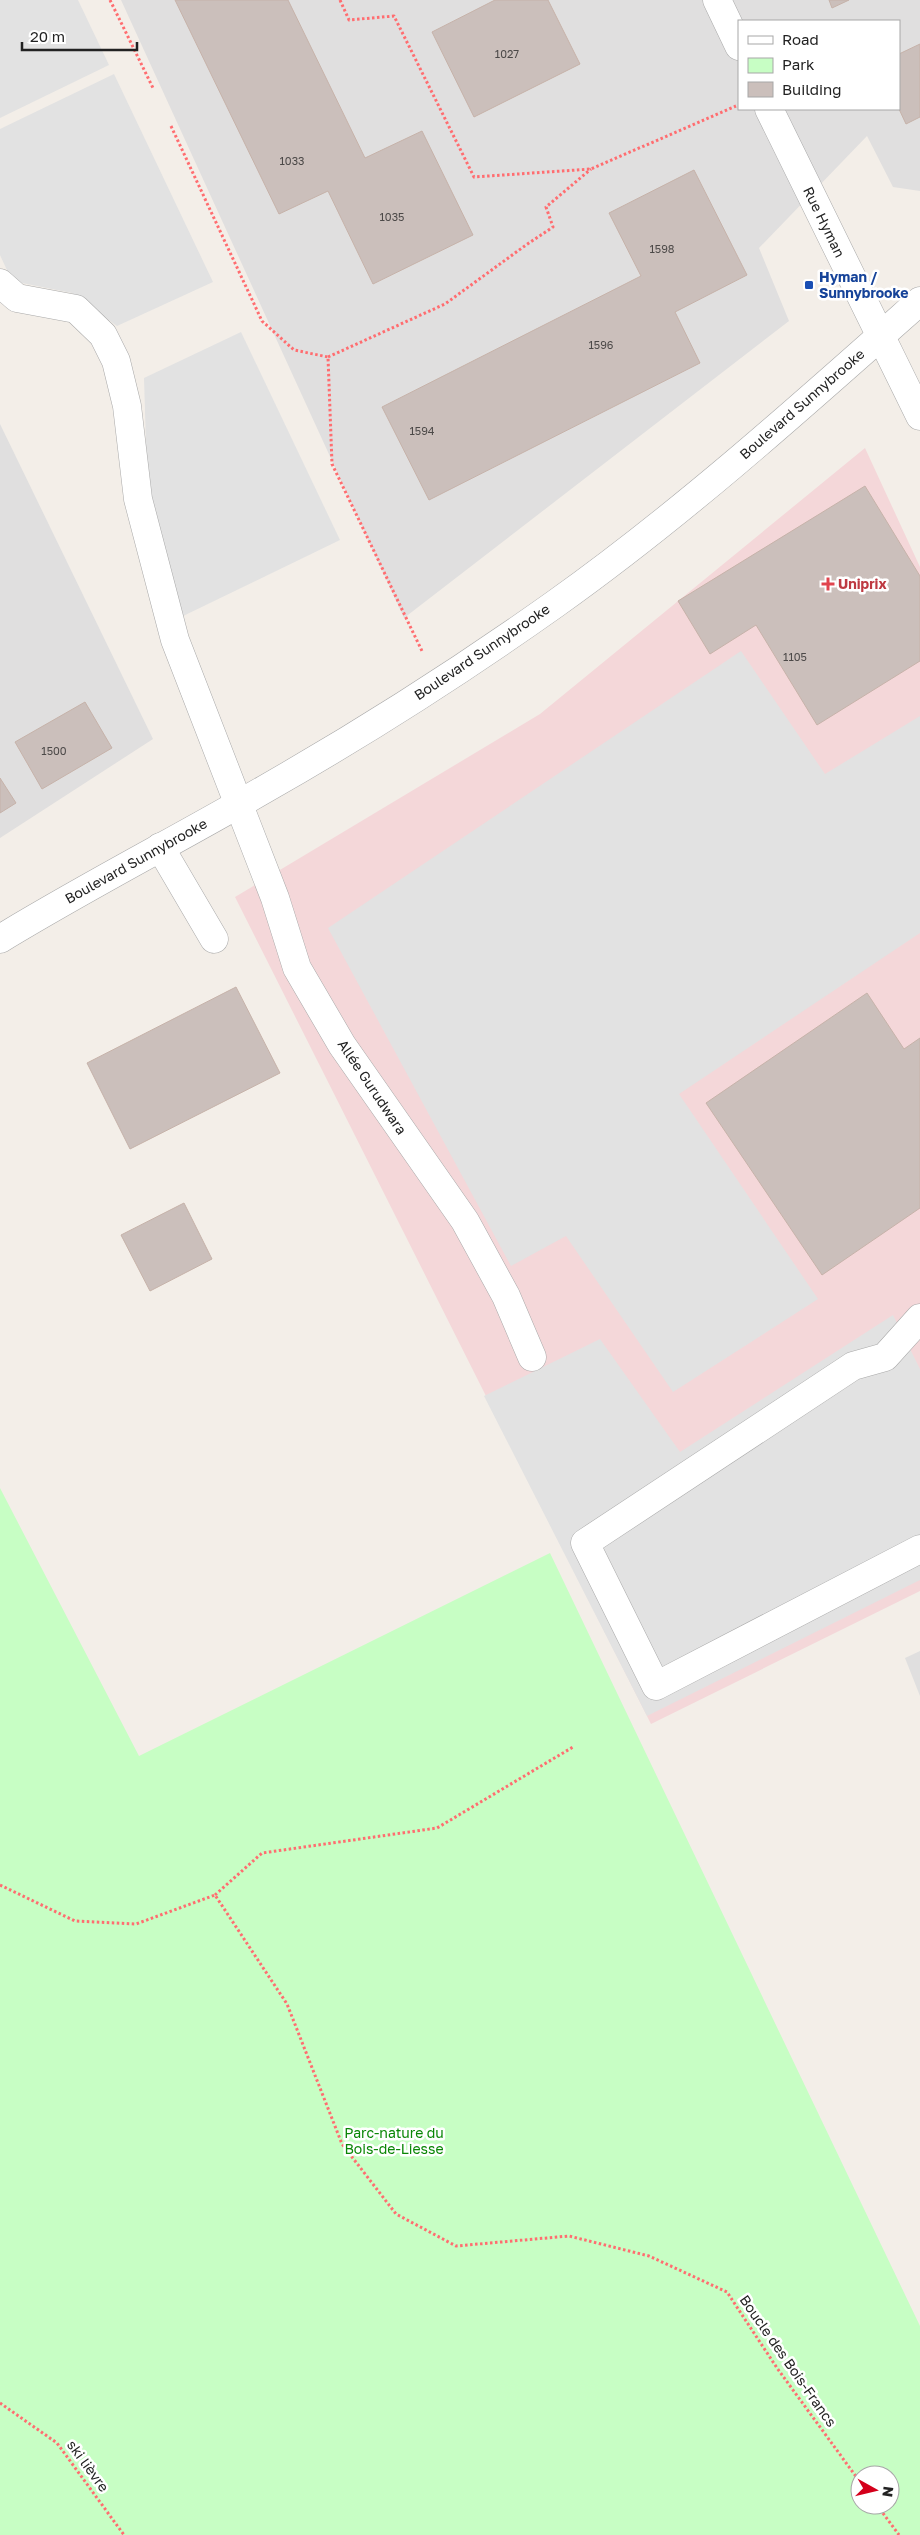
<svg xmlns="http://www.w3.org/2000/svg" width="920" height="2535" font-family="'Golos Text',sans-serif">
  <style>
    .residential { fill: #e0dfdf; fill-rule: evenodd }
    .commercial { fill: #f4d7d9 }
    .park { fill: #c7fec4; fill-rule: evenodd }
    .parking { fill: #e2e2e2 }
    .building { fill: #cbbfbb; stroke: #c6b2a9 }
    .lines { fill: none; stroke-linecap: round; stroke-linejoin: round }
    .minor-casing { stroke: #a9a9a9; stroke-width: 29 }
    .path { stroke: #ff6d70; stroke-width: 3; stroke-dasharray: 2.5 2.5; stroke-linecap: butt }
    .minor { stroke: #fff; stroke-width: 28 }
    .transit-dot { fill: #1a4fb4; stroke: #fff; stroke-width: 2 }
    .health-dot { fill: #e0444e; stroke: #fff; stroke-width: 2 }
    .labels { text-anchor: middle; stroke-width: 5; stroke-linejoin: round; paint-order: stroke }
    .number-label { font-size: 11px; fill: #4c4948 }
    .street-label { font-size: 14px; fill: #222; stroke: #fff }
    .transit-label { font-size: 14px; font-weight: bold; fill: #164399; stroke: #fff; text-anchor: start }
    .health-label { font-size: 14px; font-weight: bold; fill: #be3a42; stroke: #fff; text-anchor: start }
    .park-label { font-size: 14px; fill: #098605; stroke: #fff }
  </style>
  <rect width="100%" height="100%" fill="#f3eee8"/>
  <g class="residential">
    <path d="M 121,0 L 920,0 L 920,191 L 893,187 L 867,136 L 759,248 L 789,321 L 404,618 ZM 739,21 L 899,21 L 899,109 L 739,109 Z"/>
    <polygon points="0,424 153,739 0,838"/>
    <polygon points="920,1651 920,1696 905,1658"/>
  </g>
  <polygon class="commercial" points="865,448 920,567 920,1591 651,1724 235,897 540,714"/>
  <path class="park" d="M 0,1488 L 139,1756 L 550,1553 L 920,2326 L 920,2535 L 0,2535 ZM 860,2475 L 890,2475 L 890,2505 L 860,2505 Z"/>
  <g class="parking">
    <polygon points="0,0 78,0 109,65 0,118"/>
    <polygon points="114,74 213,282 117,326 72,293 12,281 0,255 0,129"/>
    <polygon points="241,332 340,540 179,618 148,510 144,378"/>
    <polygon points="741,651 825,774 920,716 920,933 679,1094 818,1299 673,1392 566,1236 511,1266 328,928"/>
    <polygon points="893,1315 920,1369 920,1580 647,1716 484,1396 600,1339 680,1452"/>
  </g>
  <g class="building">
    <polygon points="175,0 288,0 365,158 422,131 473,235 373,284 328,191 279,214"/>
    <polygon points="495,0 548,0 580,64 474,117 432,32"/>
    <polygon points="829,0 849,0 832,8"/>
    <polygon points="920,44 920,117 906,124 899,109 899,54"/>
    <polygon points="694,170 747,275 675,312 700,363 429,500 382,407 641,276 609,213"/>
    <polygon points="865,486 920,576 920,661 817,725 756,625 710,654 678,601"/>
    <polygon points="85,702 112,748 42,789 15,742"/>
    <polygon points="0,778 16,803 0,813"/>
    <polygon points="236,987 280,1073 130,1149 87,1063"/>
    <polygon points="867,993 904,1049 920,1038 920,1208 822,1275 706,1103"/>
    <polygon points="184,1203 212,1259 150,1291 121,1235"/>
  </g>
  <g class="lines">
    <g class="minor-casing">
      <g id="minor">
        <polyline points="717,0 739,46"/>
        <polyline points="769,109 920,416"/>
        <polyline points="0,283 17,298 76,309 103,335 116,361 127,406 138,499 175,640 275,898 297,968 342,1045 465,1221 506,1296 532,1357"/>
        <polyline points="160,847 214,939"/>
        <path d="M 0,939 C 87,886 177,840 265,789 C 365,732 462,670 555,604 C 683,513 803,405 920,301"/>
        <polyline points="920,1318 885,1357 853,1366 585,1543 656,1686 920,1549"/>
      </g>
    </g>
    <g class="path">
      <polyline points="110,0 153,88"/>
      <polyline points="340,0 349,20 394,16 474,177 591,169 736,106"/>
      <polyline points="171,126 262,321 294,350 328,357 332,464 423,653"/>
      <polyline points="328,357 445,304 526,245 553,227 546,207 591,169"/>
      <polyline points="0,1885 75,1921 136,1924 215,1895 287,2004 342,2144 396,2214 456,2246 569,2236 649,2256 727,2292 777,2368 860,2482"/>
      <polyline points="215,1895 262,1853 437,1828 573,1747"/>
      <polyline points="0,2403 57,2443 124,2535"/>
      <polyline points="877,2505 899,2535"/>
    </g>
    <use href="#minor" class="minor"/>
  </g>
  <rect class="transit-dot" x="804" y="280" width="10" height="10" rx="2.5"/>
  <path class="health-dot" d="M825.5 576.5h5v5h5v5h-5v5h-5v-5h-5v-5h5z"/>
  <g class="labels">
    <g class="number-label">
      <text x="507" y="58">1027</text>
      <text x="292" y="165">1033</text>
      <text x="392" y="221">1035</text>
      <text x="662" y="253">1598</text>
      <text x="601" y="349">1596</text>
      <text x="422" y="435">1594</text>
      <text x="795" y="661">1105</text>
      <text x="54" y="755">1500</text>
    </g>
    <g class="street-label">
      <text transform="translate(824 222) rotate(64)" y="5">Rue Hyman</text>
      <text transform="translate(802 404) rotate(-41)" y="5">Boulevard Sunnybrooke</text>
      <text transform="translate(482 652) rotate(-34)" y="5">Boulevard Sunnybrooke</text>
      <text transform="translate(136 861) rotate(-29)" y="5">Boulevard Sunnybrooke</text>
      <text transform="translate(372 1087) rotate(56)" y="5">Allée Gurudwara</text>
      <text transform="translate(788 2361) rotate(55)" y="5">Boucle des Bois-Francs</text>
      <text transform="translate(88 2466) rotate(54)" y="5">ski lièvre</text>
    </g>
    <g class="transit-label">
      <text x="819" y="282">Hyman /<tspan x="819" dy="16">Sunnybrooke</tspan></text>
    </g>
    <g class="health-label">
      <text x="838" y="589">Uniprix</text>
    </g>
    <g class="park-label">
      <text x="394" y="2138">Parc-nature du<tspan x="394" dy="16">Bois-de-Liesse</tspan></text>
    </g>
  </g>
  <rect x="738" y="20" width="162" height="90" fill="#ffffff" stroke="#a7a7a7"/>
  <rect x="748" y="36" width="25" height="8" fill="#ffffff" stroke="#a7a7a7"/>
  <text x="782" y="45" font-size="15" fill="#222222">Road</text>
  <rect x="748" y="58" width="25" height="15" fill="#c7fec4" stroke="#a7a7a7"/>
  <text x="782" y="70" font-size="15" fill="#222222">Park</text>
  <rect x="748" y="82" width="25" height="15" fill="#cbbfbb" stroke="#a7a7a7"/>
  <text x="782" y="95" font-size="15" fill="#222222">Building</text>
  <g transform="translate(875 2490) rotate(98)"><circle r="24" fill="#ffffff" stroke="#a7a7a7"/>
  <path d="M0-4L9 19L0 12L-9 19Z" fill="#d4001b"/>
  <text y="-8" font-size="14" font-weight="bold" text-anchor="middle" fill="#222222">N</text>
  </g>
  <path d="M22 42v8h115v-8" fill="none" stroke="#222222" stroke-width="2.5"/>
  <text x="30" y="42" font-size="15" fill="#222222" stroke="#ffffff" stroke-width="4" paint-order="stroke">20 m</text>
</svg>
